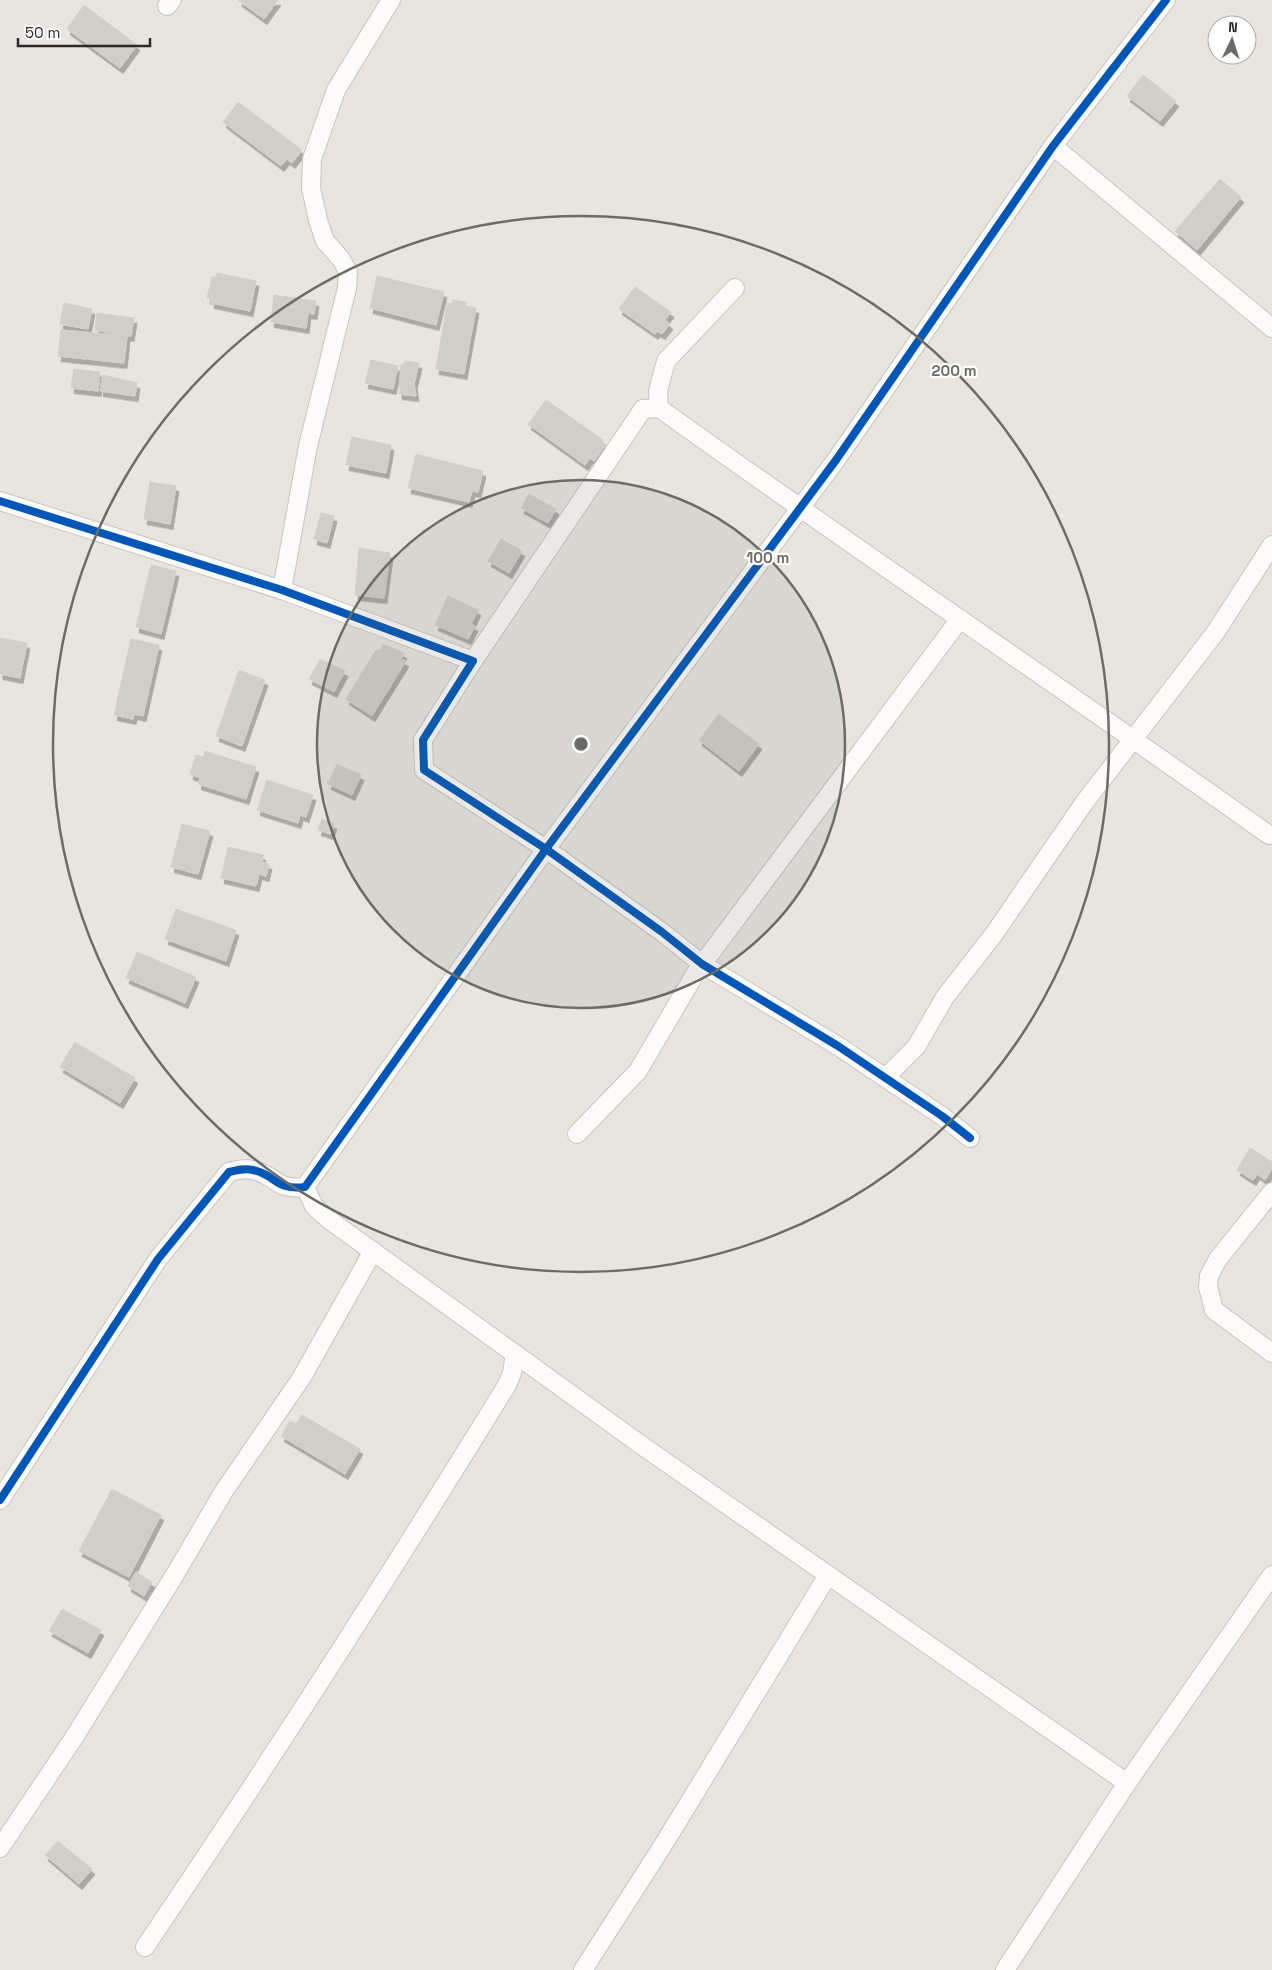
<svg xmlns="http://www.w3.org/2000/svg" width="1272" height="1970" font-family="'Space Grotesk',sans-serif">
  <style>
    .building { fill: #d0cec9; stroke: #d3d0ca; filter: url(#shadow) }
    .lines { fill: none; stroke-linecap: round; stroke-linejoin: round }
    .minor-casing { stroke: #c5c4c4; stroke-width: 20 }
    .minor { stroke: #fcfbfa; stroke-width: 18 }
    .cycleway-casing { stroke: #fff; stroke-width: 11 }
    .cycleway { stroke: #0057b8; stroke-width: 8 }
    .ring { fill: none; stroke: #6c6b68; stroke-width: 2.5 }
    .centre { fill: #6c6b68; stroke: #fff; stroke-width: 2.5 }
    .ring-label { font-size: 15px; text-anchor: middle; font-weight: bold; fill: #6c6b68; stroke: #fff; stroke-width: 4.5; stroke-linejoin: round; paint-order: stroke }
  </style>
  <defs>
    <filter id="shadow"><feDropShadow dx="3" dy="5.5" stdDeviation="0" flood-color="#0004"/></filter>
  </defs>
  <rect width="100%" height="100%" fill="#e8e5de"/>
  <g class="building">
    <polygon points="238,0 278,0 264,19"/>
    <polygon points="84,5 137,45 120,68 67,29"/>
    <polygon points="1143,75 1176,101 1160,121 1127,96"/>
    <polygon points="238,102 302,150 292,163 287,159 281,166 223,122"/>
    <polygon points="1220,179 1241,197 1197,250 1175,231"/>
    <polygon points="217,273 256,281 250,311 211,303 212,299 207,298 212,277 216,277"/>
    <polygon points="377,276 444,292 436,325 370,308"/>
    <polygon points="635,287 671,312 665,320 670,324 662,334 657,331 655,334 619,309"/>
    <polygon points="274,295 316,301 314,314 308,313 306,328 271,322"/>
    <polygon points="453,300 466,302 465,306 476,308 464,374 436,369 447,303 452,304"/>
    <polygon points="64,303 92,309 88,329 60,324"/>
    <polygon points="97,313 134,318 131,336 95,330"/>
    <polygon points="61,330 127,336 124,363 58,356"/>
    <polygon points="371,360 398,366 393,389 365,383"/>
    <polygon points="405,361 419,363 414,384 416,396 399,394 401,364 404,364"/>
    <polygon points="74,369 100,372 98,391 71,388"/>
    <polygon points="103,375 137,383 135,396 100,391"/>
    <polygon points="546,400 603,440 601,443 605,446 594,461 590,458 585,465 528,424"/>
    <polygon points="352,437 391,445 386,473 346,465"/>
    <polygon points="416,454 483,471 478,492 472,491 469,502 408,488"/>
    <polygon points="150,482 176,486 170,524 144,519"/>
    <polygon points="529,494 556,509 548,523 521,508"/>
    <polygon points="321,513 334,516 327,543 314,539"/>
    <polygon points="501,539 522,551 509,573 488,561"/>
    <polygon points="359,548 390,553 384,598 355,595"/>
    <polygon points="151,565 176,571 161,634 136,627"/>
    <polygon points="448,596 478,610 471,624 475,626 468,639 435,625"/>
    <polygon points="0,638 27,643 20,678 0,674"/>
    <polygon points="131,639 159,645 143,716 134,714 133,719 114,715"/>
    <polygon points="383,644 404,653 401,659 406,661 372,716 346,699 376,650 380,651"/>
    <polygon points="320,659 345,671 334,692 309,679"/>
    <polygon points="239,670 265,680 242,746 216,736"/>
    <polygon points="719,714 759,744 739,771 699,740"/>
    <polygon points="205,751 256,767 246,799 198,784 200,778 190,774 196,755 203,757"/>
    <polygon points="337,764 361,775 352,795 328,784"/>
    <polygon points="267,780 313,795 306,817 300,815 298,823 257,810"/>
    <polygon points="322,819 334,824 330,834 318,830"/>
    <polygon points="182,824 210,831 198,874 171,867"/>
    <polygon points="228,847 263,855 262,862 269,864 266,876 259,874 256,886 221,878"/>
    <polygon points="176,909 236,930 226,961 165,939"/>
    <polygon points="137,952 196,977 185,1003 126,978"/>
    <polygon points="75,1042 135,1078 120,1103 60,1067"/>
    <polygon points="1250,1148 1272,1162 1272,1169 1265,1180 1257,1174 1253,1180 1237,1170"/>
    <polygon points="302,1415 360,1449 345,1474 281,1436 290,1421 296,1424"/>
    <polygon points="112,1489 161,1515 129,1577 79,1551"/>
    <polygon points="136,1572 152,1582 144,1596 128,1586"/>
    <polygon points="62,1609 101,1630 88,1653 49,1631"/>
    <polygon points="58,1841 92,1869 79,1884 45,1855"/>
  </g>
  <g class="lines">
    <g class="minor-casing">
      <g id="minor">
        <polyline points="167,6 172,0"/>
        <polyline points="1053,146 1272,328"/>
        <polyline points="659,408 658,391 666,361 735,288"/>
        <polyline points="0,501 282,590 473,661 423,740 424,770 546,849 662,932 702,964 838,1046 942,1116 970,1138"/>
        <polyline points="282,590 308,446 347,288 348,272 341,259 325,241 318,220 311,188 312,159 336,90 391,0"/>
        <path d="M 473,661 L 643,409 L 659,408 C 861,553 1067,691 1269,835"/>
        <polyline points="886,1077 916,1047 945,997 994,934 1084,803 1215,633 1272,545"/>
        <polyline points="577,1134 638,1071 695,974 960,619"/>
        <polyline points="305,1187 314,1206 328,1219 644,1447 1127,1783"/>
        <polyline points="1272,1192 1218,1259 1209,1276 1208,1287 1214,1310 1272,1353"/>
        <path d="M 0,1500 L 158,1259 L 229,1172 C 237,1170 245,1168 253,1170 C 276,1175 276,1191 305,1187 L 546,849 L 836,460 L 1053,146 L 1166,0"/>
        <polyline points="0,1848 75,1736 174,1576 224,1491 302,1377 373,1251"/>
        <path d="M 145,1947 C 270,1762 390,1575 507,1385 L 512,1373 L 515,1354"/>
        <polyline points="583,1970 665,1842 828,1575"/>
        <polyline points="1005,1970 1127,1783 1272,1575"/>
      </g>
    </g>
    <use href="#minor" class="minor"/>
    <g class="cycleway-casing">
      <g id="cycleway">
        <polyline points="0,501 282,590 473,661 423,740 424,770 546,849 662,932 702,964 838,1046 942,1116 970,1138"/>
        <path d="M 0,1500 L 158,1259 L 229,1172 C 237,1170 245,1168 253,1170 C 276,1175 276,1191 305,1187 L 546,849 L 836,460 L 1053,146 L 1166,0"/>
      </g>
    </g>
    <use href="#cycleway" class="cycleway"/>
  </g>
  <circle cx="581" cy="744" r="264" fill="#6c6b68" fill-opacity=".12"/>
  <g class="ring">
    <circle cx="581" cy="744" r="264"/>
    <circle cx="581" cy="744" r="528"/>
  </g>
  <circle cx="581" cy="744" r="8" class="centre"/>
  <g class="ring-label">
    <text x="954" y="376">200 m</text>
    <text x="768" y="563">100 m</text>
  </g>
  <g transform="translate(1232 40) rotate(4)"><circle r="24" fill="#ffffff" stroke="#a9a9a9"/>
  <path d="M0-4L9 19L0 12L-9 19Z" fill="#6c6b68"/>
  <text y="-8" font-size="14" font-weight="bold" text-anchor="middle" fill="#292929">N</text>
  </g>
  <path d="M18 38v8h132v-8" fill="none" stroke="#292929" stroke-width="2.5"/>
  <text x="25" y="38" font-size="15" fill="#292929" stroke="#ffffff" stroke-width="4" paint-order="stroke">50 m</text>
</svg>
